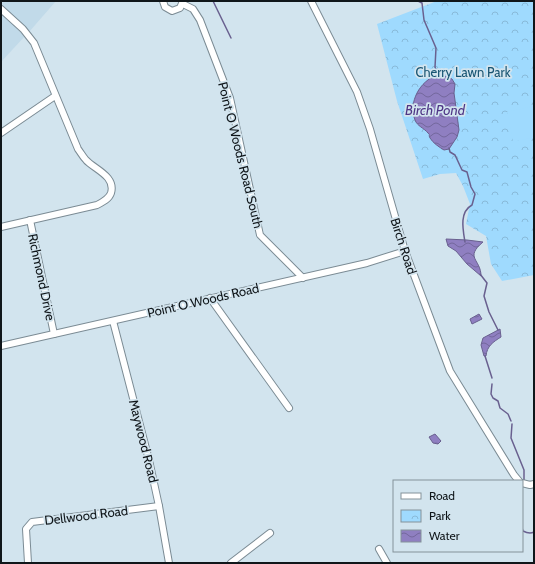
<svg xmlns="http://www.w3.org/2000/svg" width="535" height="564" font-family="Cabin,sans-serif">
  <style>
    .built { fill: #c1dae9 }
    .park { fill: url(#park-crowns) }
    .pitch { fill: #9fdafe }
    .water { fill: url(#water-waves); stroke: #69608f }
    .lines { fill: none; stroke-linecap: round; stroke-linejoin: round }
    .stream { stroke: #69608f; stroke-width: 1.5 }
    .minor-casing { stroke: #7b8b94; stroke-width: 8 }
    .minor { stroke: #fff; stroke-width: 6 }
    .labels { text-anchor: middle; stroke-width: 3.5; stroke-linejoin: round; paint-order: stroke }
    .park-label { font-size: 13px; fill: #195573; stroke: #d2e4ee }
    .street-label { font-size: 13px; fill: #10161a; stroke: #d2e4ee }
    .water-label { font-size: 14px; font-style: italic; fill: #4f3686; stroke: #d2e4ee }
  </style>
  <defs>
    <pattern id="park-crowns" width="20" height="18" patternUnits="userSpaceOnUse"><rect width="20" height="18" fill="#9fdafe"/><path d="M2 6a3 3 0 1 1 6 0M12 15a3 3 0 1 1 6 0" fill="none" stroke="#88bad9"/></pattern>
    <pattern id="water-waves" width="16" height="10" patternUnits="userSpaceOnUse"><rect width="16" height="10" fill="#8f7fc1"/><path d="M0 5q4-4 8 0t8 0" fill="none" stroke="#73679c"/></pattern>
  </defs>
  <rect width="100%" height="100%" fill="#d2e4ee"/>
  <g class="built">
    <polygon points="4,1 56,1 29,32 1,4"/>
    <polygon points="1,11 25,36 1,62"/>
  </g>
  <polygon class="park" points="437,1 534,1 534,275 502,281 491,264 486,236 466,224 470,204 463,186 456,173 440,174 423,179 397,101 377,24"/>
  <polygon class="pitch" points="534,106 534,137 513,142 507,112"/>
  <g class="water">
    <path d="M 437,75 L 447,77 L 452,79 L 455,84 L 454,93 L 459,130 L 457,137 L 449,149 L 444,150 C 439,147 433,143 430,138 C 428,134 431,136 428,133 C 424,128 417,126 415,120 C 408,102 420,81 437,75 Z"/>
    <path d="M 446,239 L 467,240 L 483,242 C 464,258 481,259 481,276 L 467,264 L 456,251 L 448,246 Z"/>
    <polygon points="479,314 482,319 472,324 470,319"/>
    <path d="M 500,329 L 501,337 C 493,342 487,346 486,356 L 484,356 L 481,345 L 483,338 Z"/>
    <polygon points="435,434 441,441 438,444 433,443 429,437"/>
  </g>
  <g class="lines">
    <g class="stream">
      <polyline points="213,1 231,38"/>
      <polyline points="418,1 422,3 424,20 436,48 435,67 438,76"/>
      <path d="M 449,148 L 450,152 L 455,155 L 462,170 L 467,172 L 471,187 L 475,194 L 472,205 C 459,212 463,230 465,242"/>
      <polyline points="480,274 487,283 484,296 489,312 498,330"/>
      <polyline points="485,356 492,378"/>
      <polyline points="492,384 491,394 493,398 498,401 500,408 508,414 511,421"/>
      <polyline points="512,424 511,438 524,470 524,482"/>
      <path d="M 522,528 L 523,531 C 527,533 530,534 534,532"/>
    </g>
    <g class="minor-casing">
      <g id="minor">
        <polyline points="163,1 165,7 172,11 180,8 183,1"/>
        <polyline points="311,1 357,92 370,129 405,251 450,371 514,475 519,481"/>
        <polyline points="183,4 193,9 200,20 230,98 260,235 303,278"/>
        <path d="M 1,9 L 23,29 L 34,43 L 78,149 C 81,153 83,157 86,160 C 94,169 116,176 111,193 C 109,199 103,202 97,205 L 1,227"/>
        <polyline points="1,133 55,96"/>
        <polyline points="30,220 54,334"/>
        <polyline points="210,298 289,408"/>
        <polyline points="113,321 149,460 159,506 169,563"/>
        <polyline points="1,346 367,263 405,251"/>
        <polyline points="522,483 530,485 534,484"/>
        <polyline points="379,549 387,563"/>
        <polyline points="28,563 26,529 32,522 159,506"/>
        <polyline points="231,563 270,533"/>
      </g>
    </g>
    <use href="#minor" class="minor"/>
  </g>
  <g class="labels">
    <g class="park-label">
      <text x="463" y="77">Cherry Lawn Park</text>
    </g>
    <g class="street-label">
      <text transform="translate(241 155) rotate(76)" y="5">Point O Woods Road South</text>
      <text transform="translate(404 246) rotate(72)" y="5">Birch Road</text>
      <text transform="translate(42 277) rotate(78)" y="5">Richmond Drive</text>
      <text transform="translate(203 300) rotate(-13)" y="5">Point O Woods Road</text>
      <text transform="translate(144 441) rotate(76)" y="5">Maywood Road</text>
      <text transform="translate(86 515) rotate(-7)" y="5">Dellwood Road</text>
    </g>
    <g class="water-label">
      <text x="435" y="115">Birch Pond</text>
    </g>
  </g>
  <rect width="535" height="564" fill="none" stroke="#10161a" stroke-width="4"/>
  <rect x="393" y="480" width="130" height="72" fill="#d2e4ee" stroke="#849299"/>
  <rect x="401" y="493" width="20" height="6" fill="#ffffff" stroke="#849299"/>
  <text x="429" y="500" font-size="12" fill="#10161a">Road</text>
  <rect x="401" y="510" width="20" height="12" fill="url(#park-crowns)" stroke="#849299"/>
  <text x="429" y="520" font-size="12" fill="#10161a">Park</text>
  <rect x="401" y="530" width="20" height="12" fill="url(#water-waves)" stroke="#849299"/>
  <text x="429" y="540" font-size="12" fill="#10161a">Water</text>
</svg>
